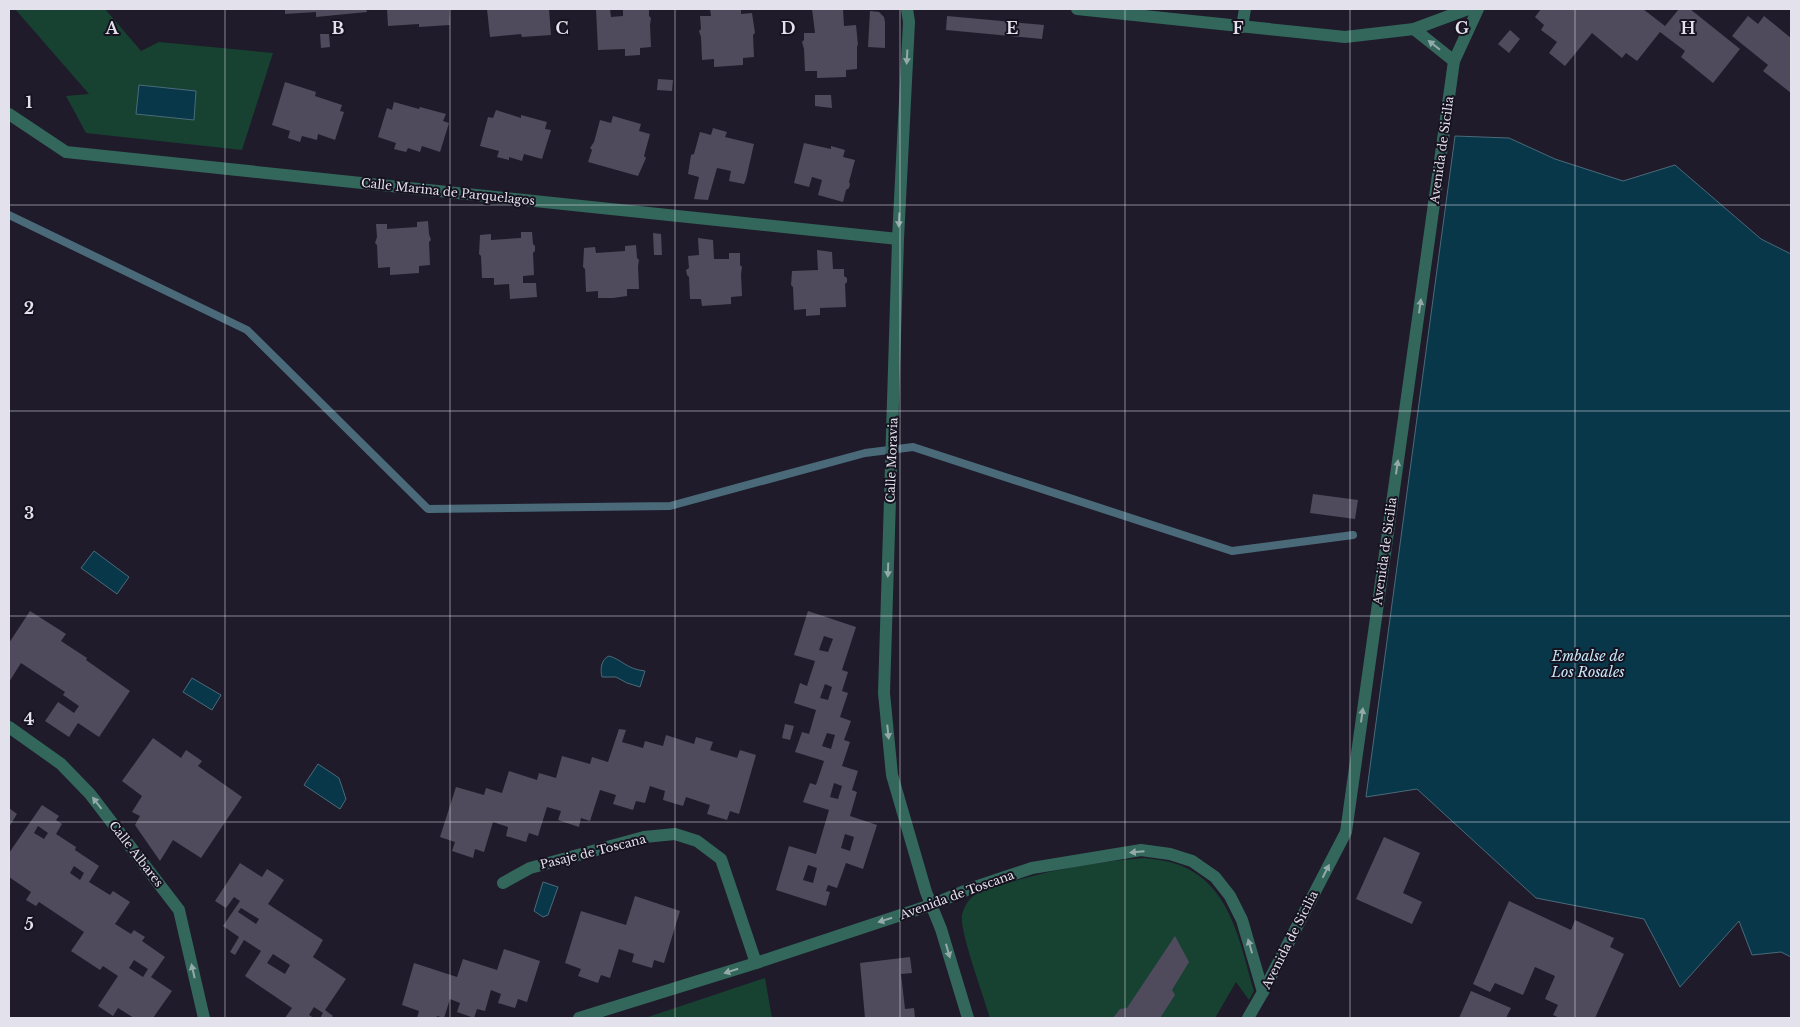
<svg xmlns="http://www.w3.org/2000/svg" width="1800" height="1027" font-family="'Libre Baskerville',serif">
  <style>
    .green { fill: #174231 }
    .water { fill: #083749; stroke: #4a6a7a }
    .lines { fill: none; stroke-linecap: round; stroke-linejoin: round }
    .stream { stroke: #4a6a7a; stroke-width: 8 }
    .building { fill: #4f4b5c; fill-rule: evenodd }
    .minor { stroke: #33675b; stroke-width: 12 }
    .oneway { fill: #94aaaa }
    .grid { fill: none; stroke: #e3e1eb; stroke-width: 1; stroke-opacity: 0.55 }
    .labels { text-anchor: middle; stroke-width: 4; stroke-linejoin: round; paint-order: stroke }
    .street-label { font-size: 12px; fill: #e3e1eb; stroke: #161220 }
    .water-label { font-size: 14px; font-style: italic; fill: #c5e6f6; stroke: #161220 }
    .grid-label { font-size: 16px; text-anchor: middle; font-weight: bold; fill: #e3e1eb; stroke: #161220; stroke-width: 4; stroke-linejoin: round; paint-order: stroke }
  </style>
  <rect width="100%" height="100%" fill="#1f1b2a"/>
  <g class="green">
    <polygon points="15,9 105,9 141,51 159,42 273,53 242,150 86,133 66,96 89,94"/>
    <path d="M 1144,858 C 1152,859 1162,860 1170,862 C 1230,878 1239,940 1254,991 L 1249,1000 L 1236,982 L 1215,1018 L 990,1018 C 985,1000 959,930 962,915 C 964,907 968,899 976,894 C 983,889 994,888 1001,885 C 1048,870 1095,862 1144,858 Z"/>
    <polygon points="765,978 772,1018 645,1018"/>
  </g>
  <g class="water">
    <polygon points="139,85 196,91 194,120 136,114"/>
    <polygon points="1455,136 1509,138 1555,159 1623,181 1675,165 1761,239 1791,254 1791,957 1781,952 1752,955 1739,921 1680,987 1644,919 1536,898 1417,789 1366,797"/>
    <polygon points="94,551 129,577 117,594 81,568"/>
    <path d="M 609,656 C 623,660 626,669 645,671 L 640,687 L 627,683 L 616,677 L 602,677 C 600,670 601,659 609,656 Z"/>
    <polygon points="192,678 221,695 212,710 183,692"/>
    <polygon points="318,764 339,778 346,799 340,809 304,785"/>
    <polygon points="543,882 558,887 548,915 543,917 534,911"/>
  </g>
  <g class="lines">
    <polyline class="stream" points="9,215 247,330 428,509 670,506 865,453 913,447 1232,551 1353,535"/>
  </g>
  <g class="building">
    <polygon points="285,9 366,9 367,12 316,17 316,12 285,14"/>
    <polygon points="387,9 449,9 450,25 419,27 419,24 388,26"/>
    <polygon points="487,9 549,9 551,35 522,37 521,34 490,37"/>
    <polygon points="596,9 610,9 611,17 623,16 623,9 649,9 649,16 651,18 650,25 651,47 640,48 640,55 625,56 625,49 598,50"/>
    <polygon points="710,9 741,9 741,14 752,13 755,33 753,35 754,57 743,58 743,65 714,67 714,59 702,60 701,37 699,31 701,29 700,16 711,16"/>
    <polygon points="812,9 843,9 844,26 856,25 858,45 857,46 857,69 846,70 846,77 817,78 817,71 805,71 804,49 802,42 804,40 804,33 815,33"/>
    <polygon points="1541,9 1643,9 1665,26 1679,9 1690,9 1740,49 1713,83 1681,57 1685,51 1660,32 1637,61 1626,53 1622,58 1592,33 1565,66 1549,53 1557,42 1541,30 1544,25 1535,17"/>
    <polygon points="870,11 879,12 884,17 885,22 885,48 868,47"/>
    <polygon points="947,16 1044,25 1042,39 946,30"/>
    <polygon points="1748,16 1758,24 1764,16 1791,38 1791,93 1763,71 1768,65 1732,36"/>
    <polygon points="1510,30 1520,39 1509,53 1498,44"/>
    <polygon points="320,34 329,34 330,47 321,48"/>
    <polygon points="658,79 673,80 672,91 657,90"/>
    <polygon points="285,82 316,92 315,96 342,105 340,111 344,112 335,140 318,134 317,140 302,136 300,142 288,138 290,131 272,125"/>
    <polygon points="815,95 831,95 832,108 815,106"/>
    <polygon points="394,102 419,109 420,107 446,114 443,121 449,123 440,152 422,146 420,152 408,148 406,152 394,149 396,143 378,137 387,108 392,110"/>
    <polygon points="496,110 521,118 521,115 547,122 545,129 551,130 542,159 524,154 522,161 509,157 509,160 497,157 499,151 480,146 488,117 493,118"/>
    <polygon points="613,116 641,124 639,131 650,134 644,156 646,158 638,176 588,162 592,150 590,148 594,142 600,120 611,123"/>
    <polygon points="713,128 727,132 725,137 754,144 746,179 744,184 729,181 731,171 717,168 708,200 694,199 699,177 688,174 691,155 694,154 700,132 711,135"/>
    <polygon points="804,143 831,149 831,146 845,150 843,157 855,160 849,182 850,184 849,188 846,190 843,202 818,195 822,180 812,177 809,187 794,183"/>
    <polygon points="428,221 429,234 431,240 429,242 430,265 419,266 419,273 390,275 390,267 378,268 377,245 375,243 377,237 376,224 387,224 387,229 417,227 417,222"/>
    <polygon points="521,232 532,232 533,244 535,246 535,251 533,253 534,275 523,276 523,283 536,283 537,297 510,299 509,284 494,285 494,278 482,278 481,256 479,254 480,235 491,234 491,240 521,238"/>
    <polygon points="653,233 661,234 662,255 654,255"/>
    <polygon points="698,238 713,240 714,259 729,259 729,253 740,253 740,265 742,267 741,274 742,296 731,297 731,304 702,306 701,299 690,299 689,277 687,275 686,270 689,268 688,256 699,255"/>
    <polygon points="636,245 637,258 639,260 638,266 639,289 627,289 627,296 613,298 598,298 598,291 586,292 585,269 583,267 584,248 595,247 596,253 625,251 625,246"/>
    <polygon points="817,250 832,252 833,269 844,269 844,276 847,278 847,282 845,284 846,307 820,308 820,315 806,316 806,309 794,310 793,287 791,285 792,271 818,270"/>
    <polygon points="1313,494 1358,500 1355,519 1310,513"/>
    <polygon points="30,611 66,634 61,641 87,658 86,660 130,691 99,737 78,723 69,737 45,721 58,702 74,713 79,706 63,695 65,692 21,663 9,682 9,643"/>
    <path d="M 808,611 L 856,627 L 842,670 L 848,672 L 842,691 L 848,693 L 840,717 L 851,721 L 844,740 L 850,742 L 842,766 L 858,771 L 852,790 L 857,792 L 850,816 L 877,825 L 863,869 L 846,863 L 837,888 L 828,885 L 826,891 L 830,892 L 826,906 L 776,890 L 789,846 L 816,854 L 829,810 L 803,802 L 810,783 L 816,785 L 824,761 L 795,752 L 802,732 L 809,734 L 816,710 L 794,703 L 800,683 L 807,686 L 815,661 L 794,655 ZM 824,636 L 833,639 L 828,652 L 819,650 ZM 825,684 L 832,687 L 828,700 L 820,698 ZM 827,733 L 835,735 L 831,749 L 822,746 ZM 834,783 L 842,786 L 838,799 L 830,797 ZM 845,834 L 854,837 L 850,851 L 841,848 ZM 808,865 L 817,868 L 813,883 L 803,880 Z"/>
    <polygon points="785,724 794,726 790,740 782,738"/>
    <polygon points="619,729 626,730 622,742 643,748 645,741 663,746 666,735 694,744 696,737 713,742 710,750 737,758 740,750 756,755 739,814 730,811 727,820 707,814 710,805 686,797 683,806 663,800 665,791 650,786 645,803 636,801 633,810 613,804 616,795 600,790 590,821 581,818 579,827 558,820 561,811 547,807 538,836 529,833 526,842 506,836 508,827 493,822 484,852 475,849 473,858 452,851 455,842 440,837 456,787 484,795 486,788 502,793 509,771 537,780 539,773 556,778 562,756 590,764 592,757 608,762"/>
    <polygon points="153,738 181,758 186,750 202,761 198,766 242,797 201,858 173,840 160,861 135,825 140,816 132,812 142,796 122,781"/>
    <path d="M 42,805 L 59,816 L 56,820 L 62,824 L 56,834 L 76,847 L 75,850 L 99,866 L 89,882 L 110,895 L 113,891 L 130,902 L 115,924 L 131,934 L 134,930 L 145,937 L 142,941 L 165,957 L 151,977 L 172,991 L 153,1018 L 134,1018 L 118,1008 L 113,1016 L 98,1006 L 118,976 L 103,966 L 100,970 L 71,951 L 84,932 L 39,902 L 36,906 L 26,900 L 31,892 L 9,877 L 9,853 ZM 38,826 L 48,833 L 44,839 L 34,833 ZM 74,866 L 84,873 L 80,880 L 70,873 ZM 134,960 L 148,969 L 143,977 L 129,968 Z"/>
    <polygon points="9,808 17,814 9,827"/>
    <polygon points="1384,837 1420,853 1403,893 1422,902 1412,924 1356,899"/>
    <path d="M 240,863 L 262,877 L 267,869 L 284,880 L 268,904 L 323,940 L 313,957 L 346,979 L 325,1010 L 333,1016 L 331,1018 L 320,1018 L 323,1013 L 314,1007 L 309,1015 L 314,1018 L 285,1018 L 292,1008 L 245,976 L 261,951 L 244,940 L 235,955 L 230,952 L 239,937 L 223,926 L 240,901 L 234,897 L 226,908 L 215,901 ZM 241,908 L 259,919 L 256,924 L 238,912 ZM 273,954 L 290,965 L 285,974 L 267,963 Z"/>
    <polygon points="635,896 680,911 664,963 654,960 652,968 632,962 634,954 619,949 610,978 601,975 598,983 578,976 581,969 565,963 581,911 626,925"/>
    <polygon points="1509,901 1571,930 1575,920 1614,938 1610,947 1624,954 1595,1018 1560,1018 1553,1015 1558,1005 1545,999 1555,976 1535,967 1523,995 1495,983 1490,992 1473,984"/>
    <polygon points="1175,936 1189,962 1172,990 1175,995 1160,1018 1113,1018 1120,1009 1127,1008"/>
    <polygon points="504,949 540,961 527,1002 518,999 515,1008 498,1003 501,994 491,990 485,1011 477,1009 474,1018 457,1012 460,1003 450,999 444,1018 437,1016 436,1018 417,1018 419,1011 402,1005 414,963 457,977 463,959 497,970"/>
    <polygon points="910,957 912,973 901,974 905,1009 914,1008 915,1018 865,1018 860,963"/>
    <polygon points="1471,991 1511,1008 1506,1018 1459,1018"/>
  </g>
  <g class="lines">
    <g class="minor">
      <polyline points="907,9 909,22 898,239 884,693 892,775 926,892 941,929 968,1018"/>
      <polyline points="1077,9 1345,37 1414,29 1468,9"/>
      <polyline points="1242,27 1245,9"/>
      <polyline points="1414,29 1454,61"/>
      <polyline points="9,114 66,152 898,239"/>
      <polyline points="9,727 61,764 90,794 179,910 204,1018"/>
      <polyline points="503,883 530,868 644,837 675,834 697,841 721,859 756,963"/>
      <polyline points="579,1018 756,963 931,905 969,889 1032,868 1141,850 1170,854 1192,861 1215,877 1230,896 1242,920 1263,992"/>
      <polyline points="1248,1018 1263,992 1346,832 1454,61 1478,9"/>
    </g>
  </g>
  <defs><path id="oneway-solid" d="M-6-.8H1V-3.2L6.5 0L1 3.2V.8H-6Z" transform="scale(1.25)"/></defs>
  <g class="oneway">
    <use href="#oneway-solid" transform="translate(1434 45) rotate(-142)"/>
    <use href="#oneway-solid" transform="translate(907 57) rotate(93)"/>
    <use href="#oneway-solid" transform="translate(899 220) rotate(93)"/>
    <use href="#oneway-solid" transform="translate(1420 306) rotate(-82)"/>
    <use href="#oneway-solid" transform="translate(1397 467) rotate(-82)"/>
    <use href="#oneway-solid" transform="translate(888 570) rotate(92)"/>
    <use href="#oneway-solid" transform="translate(1362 715) rotate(-82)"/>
    <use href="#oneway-solid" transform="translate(888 732) rotate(84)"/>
    <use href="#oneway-solid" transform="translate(97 803) rotate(-128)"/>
    <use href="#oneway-solid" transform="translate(1137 852) rotate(175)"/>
    <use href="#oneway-solid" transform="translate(1326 871) rotate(-63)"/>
    <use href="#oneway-solid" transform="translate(885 920) rotate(162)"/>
    <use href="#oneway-solid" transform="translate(1250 946) rotate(-106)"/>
    <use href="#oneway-solid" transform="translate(948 951) rotate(74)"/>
    <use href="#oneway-solid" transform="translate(193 971) rotate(-103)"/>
    <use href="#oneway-solid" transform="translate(731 971) rotate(163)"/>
  </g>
  <path class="grid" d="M 225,9 L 225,1018M 450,9 L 450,1018M 675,9 L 675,1018M 900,9 L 900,1018M 1125,9 L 1125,1018M 1350,9 L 1350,1018M 1575,9 L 1575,1018M 9,205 L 1791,205M 9,411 L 1791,411M 9,616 L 1791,616M 9,822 L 1791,822"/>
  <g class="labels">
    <g class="street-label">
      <text transform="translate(1442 150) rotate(-82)" y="4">Avenida de Sicilia</text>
      <text transform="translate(448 192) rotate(6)" y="4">Calle Marina de Parquelagos</text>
      <text transform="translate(892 460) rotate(-88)" y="4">Calle Moravia</text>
      <text transform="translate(1385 551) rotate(-82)" y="4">Avenida de Sicilia</text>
      <text transform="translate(593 852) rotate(-14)" y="4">Pasaje de Toscana</text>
      <text transform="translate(136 854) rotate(52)" y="4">Calle Albares</text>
      <text transform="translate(957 895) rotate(-20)" y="4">Avenida de Toscana</text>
      <text transform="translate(1290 940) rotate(-63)" y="4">Avenida de Sicilia</text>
    </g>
    <g class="water-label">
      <text x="1588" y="661">Embalse de<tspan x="1588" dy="16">Los Rosales</tspan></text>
    </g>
  </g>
  <g class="grid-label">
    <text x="112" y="34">A</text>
    <text x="338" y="34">B</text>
    <text x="562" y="34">C</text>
    <text x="788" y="34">D</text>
    <text x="1012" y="34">E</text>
    <text x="1238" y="34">F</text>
    <text x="1462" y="34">G</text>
    <text x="1688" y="34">H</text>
    <text x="29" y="108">1</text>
    <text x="29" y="314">2</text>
    <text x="29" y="519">3</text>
    <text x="29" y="725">4</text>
    <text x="29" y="930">5</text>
  </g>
  <rect width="1800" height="1027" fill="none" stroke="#e3e1eb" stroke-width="20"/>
</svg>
